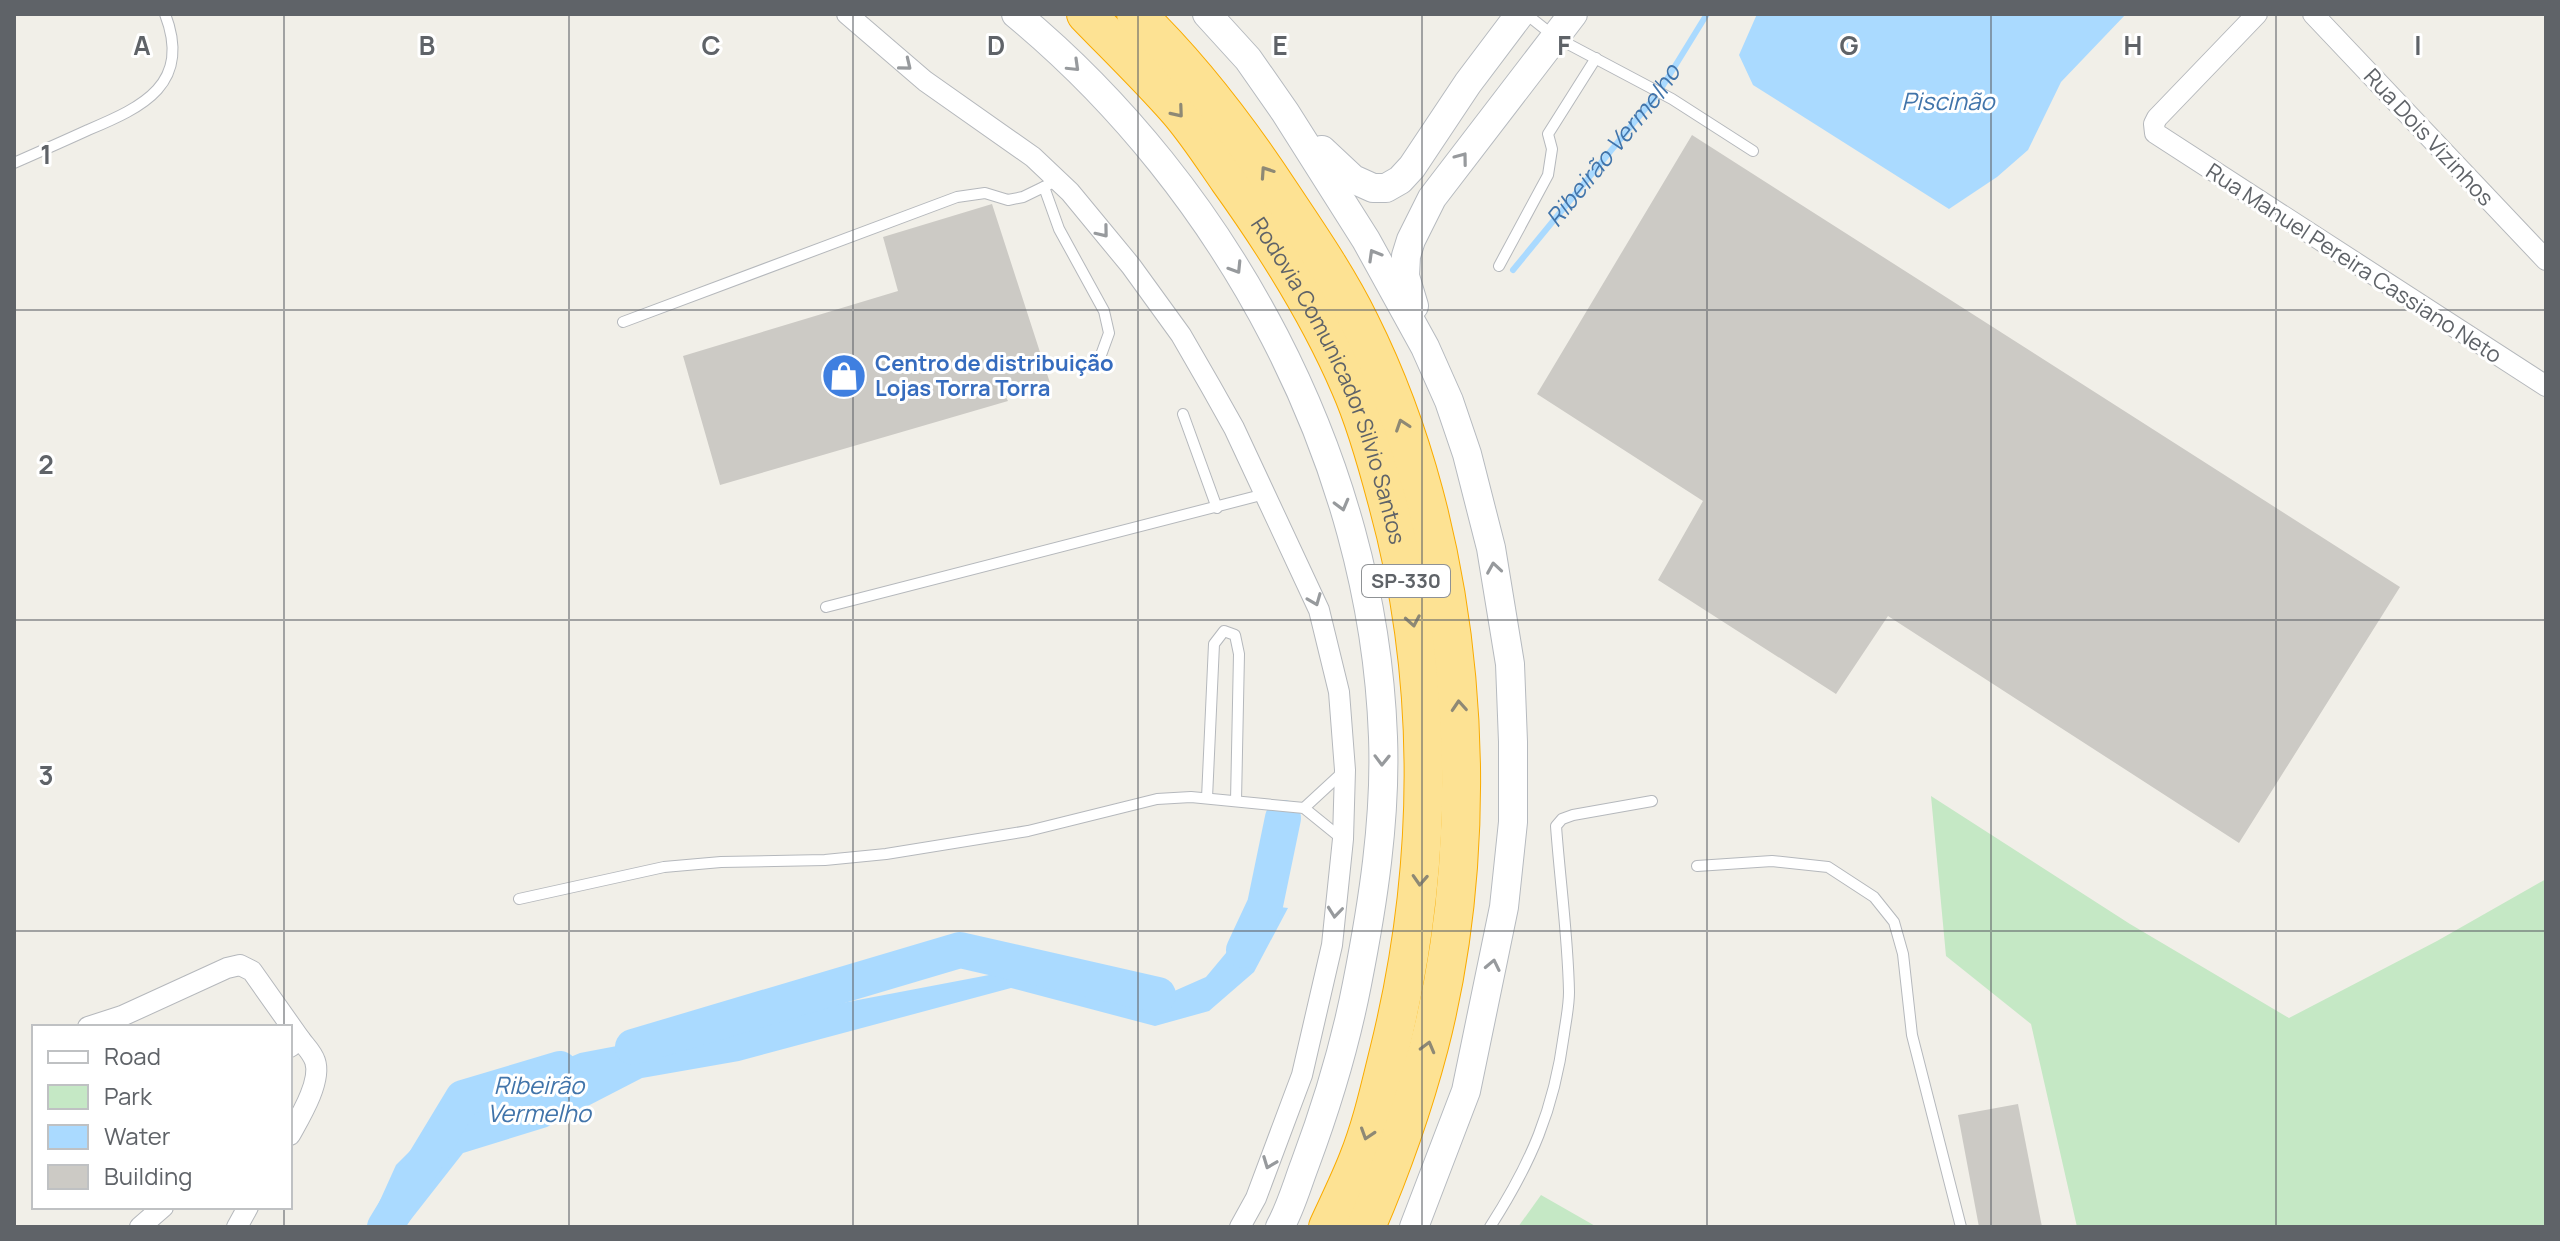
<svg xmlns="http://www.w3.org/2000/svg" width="2560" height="1241" font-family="Manrope,sans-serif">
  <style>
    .green { fill: #c5e8c5 }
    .water { fill: #aadaff }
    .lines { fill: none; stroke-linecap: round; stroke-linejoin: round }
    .stream { stroke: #aadaff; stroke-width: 6 }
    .river { stroke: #aadaff; stroke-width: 36 }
    .building { fill: #cccac5 }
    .lane-casing { stroke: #b5b8bc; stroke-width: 12 }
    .street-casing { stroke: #b5b8bc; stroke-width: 22 }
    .secondary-casing { stroke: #b6babf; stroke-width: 30 }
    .highway-casing { stroke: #f9ab00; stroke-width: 40 }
    .lane { stroke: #fff; stroke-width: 10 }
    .street { stroke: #fff; stroke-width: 20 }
    .secondary { stroke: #fff; stroke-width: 28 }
    .highway { stroke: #fde293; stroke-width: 38 }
    .oneway { stroke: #979a9d }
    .oneway2 { stroke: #8e8975 }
    .grid { fill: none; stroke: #5f6368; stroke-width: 2; stroke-opacity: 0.55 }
    .labels { text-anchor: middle; stroke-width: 6; stroke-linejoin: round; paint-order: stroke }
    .shield { fill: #fff; stroke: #8f9295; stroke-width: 2 }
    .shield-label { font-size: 20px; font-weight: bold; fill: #5f6368 }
    .street-label { font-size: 22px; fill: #5f6368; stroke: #fff }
    .shop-label { font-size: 22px; font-weight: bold; fill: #366cbe; stroke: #fff; text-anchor: start }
    .water-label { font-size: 24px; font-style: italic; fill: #4174aa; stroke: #fff }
    .grid-label { font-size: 26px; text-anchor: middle; font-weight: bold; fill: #5f6368; stroke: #fff; stroke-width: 6; stroke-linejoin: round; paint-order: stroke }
  </style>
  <rect width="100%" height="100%" fill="#f1efe8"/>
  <g class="green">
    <polygon points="1931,796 2130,924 2289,1018 2437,941 2546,879 2546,1227 2077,1227 2031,1024 1946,956"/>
    <polygon points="1541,1195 1597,1227 1518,1227"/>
  </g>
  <g class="water">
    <polygon points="1757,14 2126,14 2061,82 2028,150 1997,177 1949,209 1753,85 1739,55"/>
    <polygon points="1250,903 1288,908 1254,972 1209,1011 1155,1026 1011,988 739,1061 642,1078 547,1127 463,1153 405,1227 368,1227 396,1165 420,1141 525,1076 580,1053 1010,971 1172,992 1206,977 1231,947"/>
  </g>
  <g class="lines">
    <path class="stream" id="s1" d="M 1513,270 L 1659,92 L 1707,14"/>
    <g class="river">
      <polyline points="1244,950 1265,905 1283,818"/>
      <polyline points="633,1047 960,950 1158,995"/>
      <polyline points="385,1227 463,1098 560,1069"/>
    </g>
  </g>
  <g class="building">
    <polygon points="1692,135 2400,587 2239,843 1888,616 1836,694 1658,580 1703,501 1537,394"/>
    <polygon points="992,204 1050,383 1006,397 1008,401 720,485 683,356 898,291 883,237"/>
    <polygon points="2018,1104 2042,1227 1979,1227 1958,1115"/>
  </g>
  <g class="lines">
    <g class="lane-casing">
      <g id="lane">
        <polyline points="1526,14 1555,37 1672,99 1753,151"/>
        <path d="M 14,163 C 39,152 64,141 88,130 C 143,107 192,84 165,14"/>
        <polyline points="1044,187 1059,229 1104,311 1109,333 1101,355"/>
        <polyline points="1499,266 1548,175 1552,149 1548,134 1596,58"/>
        <polyline points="623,322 957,197 985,193 1008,200 1023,197 1058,180"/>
        <polyline points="1183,414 1217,508"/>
        <polyline points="826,607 1265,494"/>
        <polyline points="1207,798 1214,644 1224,631 1235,635 1239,654 1236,801"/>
        <polyline points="1304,808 1343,772"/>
        <polyline points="1697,866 1772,861 1828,867 1874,897 1894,922 1903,954 1912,1035 1961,1227"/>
        <polyline points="519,899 664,867 721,862 825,860 886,854 1028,831 1157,799 1191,797 1304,808 1341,838"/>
        <path d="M 1490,1227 C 1531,1163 1554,1110 1564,1034 C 1566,1020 1569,1006 1569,992 C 1568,937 1560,881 1556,826 L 1562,819 L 1573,815 L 1652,801"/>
      </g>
    </g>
    <g class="street-casing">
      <g id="street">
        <polyline points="847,14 925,81 1033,157 1070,192 1131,266 1181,335 1211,387 1234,428 1319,610 1339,692 1345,770 1343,839 1332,945 1302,1075 1256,1198 1240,1227"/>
        <polyline points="2257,14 2157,118 2154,124 2155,133 2546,386"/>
        <polyline points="2313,14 2546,260"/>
        <polyline points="88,1027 122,1016 227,968 240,965 252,971 300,1039"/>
        <path d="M 290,1135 C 300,1117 322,1081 315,1061 C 312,1052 305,1046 300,1039 L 290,1047"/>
        <polyline points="140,1227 163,1207"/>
        <polyline points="237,1227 248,1207"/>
      </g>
    </g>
    <g class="secondary-casing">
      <g id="secondary">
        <path d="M 1016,14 C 1227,189 1373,460 1383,737 C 1386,819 1373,903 1357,984 C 1345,1046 1327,1105 1305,1164 C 1297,1185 1291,1207 1280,1227"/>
        <polyline points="1207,14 1248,59 1285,112 1366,240 1425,347 1449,401 1467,454 1491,548 1510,664 1513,742 1513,822 1504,907 1466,1091 1414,1227"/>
        <polyline points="1322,150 1353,179 1373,188 1386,188 1400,180 1412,167 1468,83 1520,14"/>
        <polyline points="1414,306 1405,276 1406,256 1411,240 1432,198 1573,14"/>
      </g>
    </g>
    <g class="highway-casing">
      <g id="highway">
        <path id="s2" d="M 1086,14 C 1117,46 1149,77 1178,110 C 1197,132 1213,157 1229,180 C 1275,244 1319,314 1350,386 C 1366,422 1377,462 1387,500 C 1437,680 1434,871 1389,1052 C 1380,1088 1372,1125 1358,1160 C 1349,1183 1338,1205 1328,1227"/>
        <path d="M 1136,14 C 1191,67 1239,130 1281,194 C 1309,236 1338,278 1360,323 C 1466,535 1488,818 1429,1046 C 1413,1107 1391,1169 1366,1227"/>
      </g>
    </g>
    <use href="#lane" class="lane"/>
    <use href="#street" class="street"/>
    <use href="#secondary" class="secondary"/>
    <use href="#highway" class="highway"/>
  </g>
  <defs><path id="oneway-chevron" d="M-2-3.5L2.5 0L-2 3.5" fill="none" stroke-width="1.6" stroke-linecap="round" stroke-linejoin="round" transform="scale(2)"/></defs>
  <g class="oneway">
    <use href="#oneway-chevron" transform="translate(906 65) rotate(39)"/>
    <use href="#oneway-chevron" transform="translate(1074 66) rotate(44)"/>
    <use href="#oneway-chevron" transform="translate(1462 158) rotate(-53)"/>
    <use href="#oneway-chevron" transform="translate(1103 232) rotate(51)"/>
    <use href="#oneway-chevron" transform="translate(1374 255) rotate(-120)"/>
    <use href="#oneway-chevron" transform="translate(1236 268) rotate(58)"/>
    <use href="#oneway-chevron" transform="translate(1342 505) rotate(75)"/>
    <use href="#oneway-chevron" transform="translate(1494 568) rotate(-99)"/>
    <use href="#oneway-chevron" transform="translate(1315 600) rotate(68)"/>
    <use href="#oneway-chevron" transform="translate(1382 760) rotate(91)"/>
    <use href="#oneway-chevron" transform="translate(1335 912) rotate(96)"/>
    <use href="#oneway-chevron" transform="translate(1493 965) rotate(-78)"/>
    <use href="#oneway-chevron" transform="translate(1269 1163) rotate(111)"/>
  </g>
  <g class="oneway2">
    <use href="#oneway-chevron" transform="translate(1178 112) rotate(50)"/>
    <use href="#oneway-chevron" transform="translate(1266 172) rotate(-124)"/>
    <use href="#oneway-chevron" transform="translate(1402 425) rotate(-109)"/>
    <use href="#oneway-chevron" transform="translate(1413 621) rotate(80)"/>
    <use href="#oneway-chevron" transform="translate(1459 706) rotate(-94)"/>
    <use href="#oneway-chevron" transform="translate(1420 880) rotate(93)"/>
    <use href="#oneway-chevron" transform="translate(1428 1047) rotate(-75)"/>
    <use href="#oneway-chevron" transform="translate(1367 1134) rotate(108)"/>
  </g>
  <path class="grid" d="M 284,14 L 284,1027M 569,14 L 569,1227M 853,14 L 853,1227M 1138,14 L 1138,1227M 1422,14 L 1422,1227M 1707,14 L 1707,1227M 1991,14 L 1991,1227M 2276,14 L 2276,1227M 14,310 L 2546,310M 14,620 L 2546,620M 14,931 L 2546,931M 284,1207 L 284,1227"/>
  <defs>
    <g id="shop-disc" transform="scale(2.3)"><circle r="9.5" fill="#3f7fe0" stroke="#fff"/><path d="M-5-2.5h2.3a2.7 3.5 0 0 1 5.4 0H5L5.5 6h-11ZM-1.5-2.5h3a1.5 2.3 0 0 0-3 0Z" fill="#fff"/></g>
  </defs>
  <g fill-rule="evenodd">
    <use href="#shop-disc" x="844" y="376"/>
  </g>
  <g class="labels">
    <rect class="shield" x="1362" y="565" width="88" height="32" rx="6"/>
    <g class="shield-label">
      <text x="1406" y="588">SP-330</text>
    </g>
    <g class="street-label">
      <text transform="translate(2429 137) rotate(47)" y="8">Rua Dois Vizinhos</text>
      <text transform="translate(2354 263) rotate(33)" y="8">Rua Manuel Pereira Cassiano Neto</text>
      <text dy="8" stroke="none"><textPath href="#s2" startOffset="446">Rodovia Comunicador Silvio Santos</textPath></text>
    </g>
    <g class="shop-label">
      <text x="875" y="371">Centro de distribuição<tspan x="875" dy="25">Lojas Torra Torra</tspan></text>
    </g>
    <g class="water-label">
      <text x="1948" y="110">Piscinão</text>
      <text dy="8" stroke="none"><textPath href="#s1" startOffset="160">Ribeirão Vermelho</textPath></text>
      <text x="539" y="1094">Ribeirão<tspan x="539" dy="28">Vermelho</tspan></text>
    </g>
  </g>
  <g class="grid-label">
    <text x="142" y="55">A</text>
    <text x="427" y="55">B</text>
    <text x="711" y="55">C</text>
    <text x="996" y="55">D</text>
    <text x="1280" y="55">E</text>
    <text x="1564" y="55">F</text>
    <text x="1849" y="55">G</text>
    <text x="2133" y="55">H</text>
    <text x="2418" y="55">I</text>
    <text x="46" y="164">1</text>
    <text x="46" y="474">2</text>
    <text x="46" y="785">3</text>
  </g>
  <rect width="2560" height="1241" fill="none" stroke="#5f6368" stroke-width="32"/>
  <rect x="32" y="1025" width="260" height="184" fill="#ffffff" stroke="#bfc1c3" stroke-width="2"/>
  <rect x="48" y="1051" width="40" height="12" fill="#ffffff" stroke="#bfc1c3" stroke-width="2"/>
  <text x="104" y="1065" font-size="24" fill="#5f6368">Road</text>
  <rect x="48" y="1085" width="40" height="24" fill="#c5e8c5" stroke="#bfc1c3" stroke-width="2"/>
  <text x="104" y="1105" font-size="24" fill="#5f6368">Park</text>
  <rect x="48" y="1125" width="40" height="24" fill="#aadaff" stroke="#bfc1c3" stroke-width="2"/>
  <text x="104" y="1145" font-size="24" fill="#5f6368">Water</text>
  <rect x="48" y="1165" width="40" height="24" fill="#cccac5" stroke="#bfc1c3" stroke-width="2"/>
  <text x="104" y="1185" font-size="24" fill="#5f6368">Building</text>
</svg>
